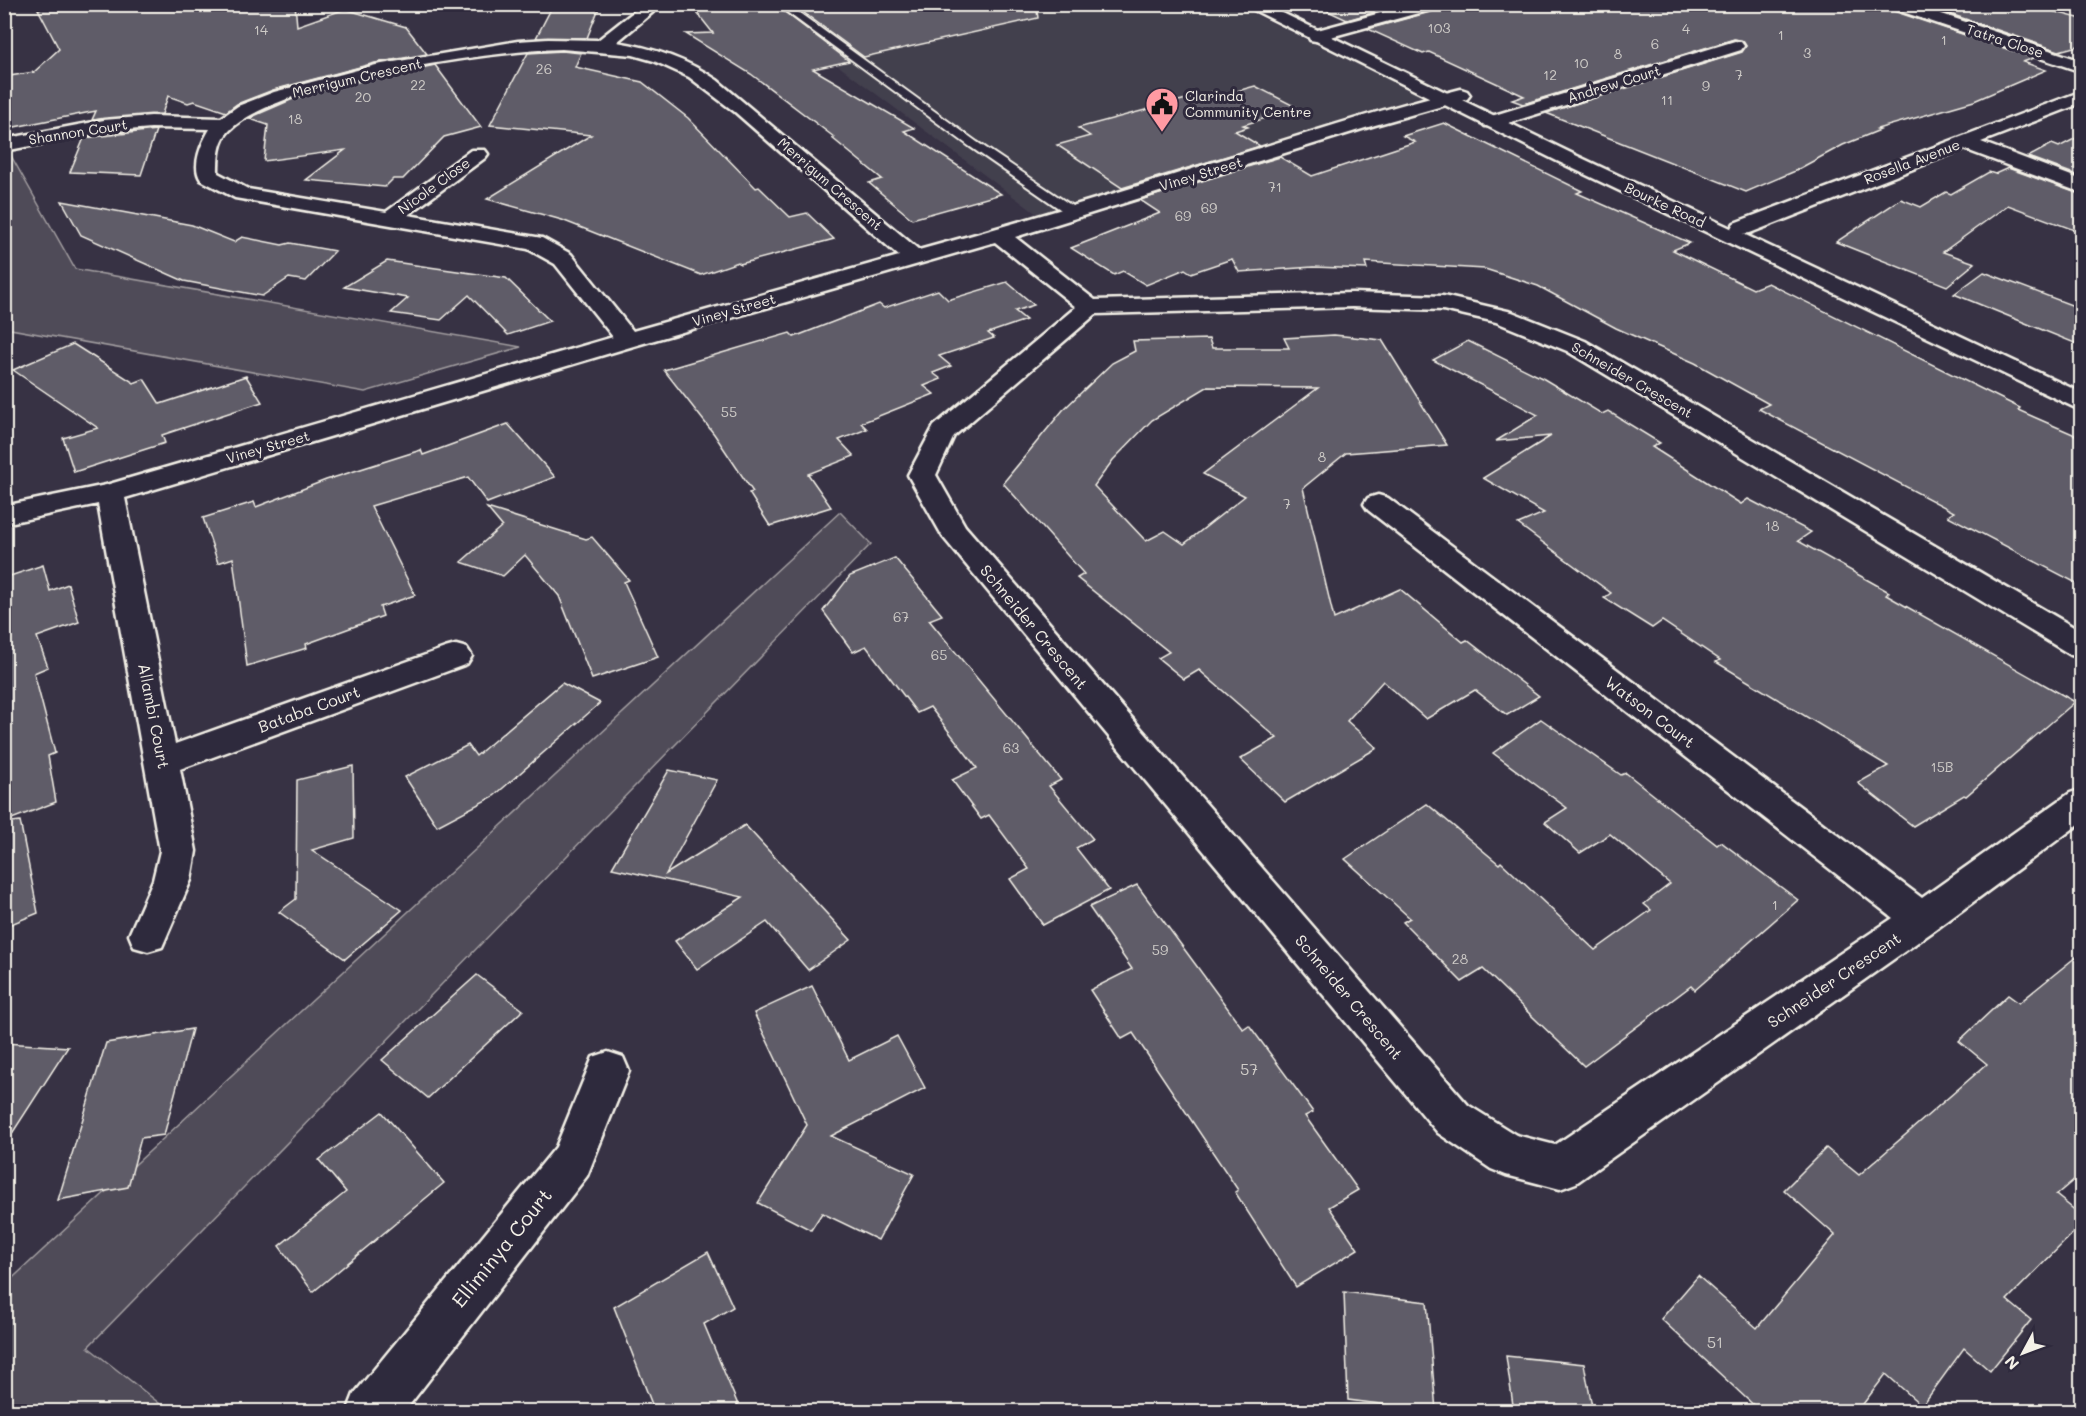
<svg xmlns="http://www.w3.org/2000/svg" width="2086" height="1416" font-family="Mali,sans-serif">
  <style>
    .built { fill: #433f4e }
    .green { fill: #504b59; stroke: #a29ea0; stroke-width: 1.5 }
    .building { fill: #5f5c67; stroke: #f4f1e8; stroke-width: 1.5; fill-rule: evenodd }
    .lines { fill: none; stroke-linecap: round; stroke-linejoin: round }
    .service-casing { stroke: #f4f1e8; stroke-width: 4 }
    .minor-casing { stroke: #f4f1e8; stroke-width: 5 }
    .secondary-casing { stroke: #f4f1e8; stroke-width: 5 }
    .service { fill: #2f2a3d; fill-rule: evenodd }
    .minor { fill: #2f2a3d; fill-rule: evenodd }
    .secondary { fill: #2f2a3d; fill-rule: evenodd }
    .labels { text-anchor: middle; stroke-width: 6; stroke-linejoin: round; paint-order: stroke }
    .number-label { font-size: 14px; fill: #cfccc8 }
    .far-street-label { font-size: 14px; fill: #f4f1e8; stroke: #2f2a3d }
    .far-poi-label { font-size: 14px; fill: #f4f1e8; stroke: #2f2a3d; text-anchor: start }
    .street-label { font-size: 16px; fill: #f4f1e8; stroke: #2f2a3d }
    .near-number-label { font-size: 16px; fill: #cfccc8 }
    .near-street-label { font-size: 20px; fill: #f4f1e8; stroke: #2f2a3d }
  </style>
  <rect width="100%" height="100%" fill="#373244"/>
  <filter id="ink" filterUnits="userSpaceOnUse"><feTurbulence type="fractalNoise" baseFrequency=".0167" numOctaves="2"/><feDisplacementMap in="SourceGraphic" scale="12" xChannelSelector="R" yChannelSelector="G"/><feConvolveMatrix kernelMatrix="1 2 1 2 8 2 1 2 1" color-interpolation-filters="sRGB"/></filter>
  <g filter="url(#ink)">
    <polygon class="built" points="757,5 1236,5 1421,96 1038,215"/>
    <g class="green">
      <polygon points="10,154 75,269 521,347 365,392 5,328 4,157"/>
      <polygon points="840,512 871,544 88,1347 169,1411 5,1411 4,1286"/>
    </g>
    <g class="building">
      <polygon points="61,4 295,4 297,26 345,9 406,27 427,54 375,63 273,90 237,104 226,112 194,101 188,103 168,96 162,114 92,120 96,111 4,129 4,77 34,72 59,49 38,9"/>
      <polygon points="690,4 774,4 849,61 813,69 914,128 904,131 1001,194 912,219 869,183 882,179 832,138 834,137 751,74 686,34 713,33"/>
      <polygon points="792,4 1036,4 1038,18 864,57"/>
      <polygon points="1313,4 1403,4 1347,20"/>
      <polygon points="1444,4 1749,5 1780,10 1795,4 1884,4 1887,9 2034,58 2023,62 2046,70 1974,101 1877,129 1880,130 1843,145 1793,172 1746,192 1546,113 1742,52 1746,46 1743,41 1734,39 1523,104 1512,100 1524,96 1429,52 1423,54 1368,29 1441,9"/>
      <polygon points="1921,4 2026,4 2082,19 2082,45 2059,51"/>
      <polygon points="599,8 587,38 536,38 551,9"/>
      <polygon points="562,51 581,53 575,67 642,82 688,118 756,188 759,187 790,217 807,213 834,239 740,264 738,262 701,275 562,220 487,199 591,135 490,125 528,53"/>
      <polygon points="435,65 481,127 444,137 403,179 393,179 385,187 306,180 345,150 264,161 268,125 250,119 256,115 293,99 338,86"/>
      <polygon points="1255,86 1298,108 1243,125 1248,127 1235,131 1260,146 1122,188 1057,145 1090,136 1078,128 1212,92 1219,96"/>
      <polygon points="1444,123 1582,191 1577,193 1690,243 1673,250 1753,289 1768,283 2020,408 2018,410 2082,438 2082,586 1948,516 1954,512 1759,409 1769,404 1695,363 1616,328 1538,286 1485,269 1365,262 1367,269 1313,267 1239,272 1232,259 1191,273 1185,269 1146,285 1123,271 1114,275 1071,248 1160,213 1140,200 1280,157 1312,176 1415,142 1403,136"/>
      <polygon points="156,130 141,175 70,172 84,138"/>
      <polygon points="2082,135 2082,177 2028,157 2052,144 2059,147"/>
      <polygon points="2008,168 2082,195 2082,233 2008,205 1943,252 1975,263 1947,286 1836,242 1901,199 1921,207 1946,192 1951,194 1989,172 1995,174"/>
      <polygon points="62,201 192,225 234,242 242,237 282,245 290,243 335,251 306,281 289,278 262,296 184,281 81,235"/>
      <polygon points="387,261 506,278 550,321 508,335 469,295 441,320 391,313 408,298 344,287"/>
      <polygon points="1984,272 2082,309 2082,346 1954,294"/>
      <polygon points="1007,282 1034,305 1015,311 1026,320 988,333 994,338 939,356 951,366 933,373 941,379 924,386 934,394 861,423 867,429 839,440 854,456 808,474 831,507 770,526 749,493 753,492 714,434 664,370 790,333 794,337 879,304 884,308 938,290 948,300"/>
      <path d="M 1334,335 L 1382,340 L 1447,445 L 1346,453 L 1303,488 L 1334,619 L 1400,589 L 1463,642 L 1467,640 L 1539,696 L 1507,715 L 1475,690 L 1426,719 L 1383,681 L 1347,721 L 1377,748 L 1285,802 L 1240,759 L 1277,738 L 1199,670 L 1184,679 L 1158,658 L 1169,652 L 1077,578 L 1084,574 L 1003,483 L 1063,410 L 1112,363 L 1135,351 L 1133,341 L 1209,339 L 1212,348 L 1289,348 L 1284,338 ZM 1207,387 L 1318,388 L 1203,474 L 1245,496 L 1184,544 L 1165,531 L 1146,541 L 1094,486 L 1113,460 L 1152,420 Z"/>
      <polygon points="1468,341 1544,379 1602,414 1608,411 1660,443 1652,447 1741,504 1748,499 1811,532 1798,541 1889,592 1886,595 2075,702 1966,796 1964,795 1913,826 1858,783 1888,766 1716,662 1720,660 1662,621 1652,628 1604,598 1611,593 1518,524 1544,513 1483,478 1551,436 1496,441 1538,415 1433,360"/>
      <polygon points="73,344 134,383 144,379 160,404 246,376 262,402 162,435 165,443 74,472 63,438 98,428 13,370"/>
      <polygon points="508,424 555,477 487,503 468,477 371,506 415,595 380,607 383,616 306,644 307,648 247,666 233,558 218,563 203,518 254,502 256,507 326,480 421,450 423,455"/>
      <polygon points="487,508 586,539 592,537 629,580 624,582 658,657 592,679 559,596 525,555 503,576 461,562 502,526"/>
      <polygon points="895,558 942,615 929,620 1061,780 1049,786 1093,839 1076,848 1109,890 1043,925 1010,879 1029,869 989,815 981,819 952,780 977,768 930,707 917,713 866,646 853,652 823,611 850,576"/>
      <polygon points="43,565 50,591 68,584 79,622 37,637 48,667 34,673 55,753 48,756 56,802 4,822 4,578"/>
      <polygon points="562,683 600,703 494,796 437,826 405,777 468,745 476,756"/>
      <polygon points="1541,719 1621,775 1626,773 1717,845 1721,842 1798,900 1695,990 1691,986 1584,1066 1483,969 1462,982 1403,922 1410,918 1345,859 1427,804 1499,864 1501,862 1595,950 1651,910 1644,904 1670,884 1610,834 1580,853 1545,822 1567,808 1493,753"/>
      <polygon points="353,766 354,838 312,850 402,910 345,959 279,912 296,899 297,780"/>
      <polygon points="669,770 717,780 666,874 745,825 851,940 808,970 767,922 697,969 675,941 743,897 612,868"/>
      <polygon points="20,821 38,913 4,927 4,823"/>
      <polygon points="1137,885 1243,1029 1249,1025 1313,1112 1305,1116 1358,1190 1329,1207 1358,1249 1296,1287 1235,1192 1238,1190 1133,1033 1122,1039 1090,990 1132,969 1089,907"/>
      <polygon points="2082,952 2082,1173 2056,1195 2082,1216 2082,1224 2007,1300 2031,1320 1990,1371 1964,1348 1922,1406 1886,1374 1857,1412 1761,1412 1661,1319 1698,1276 1757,1328 1835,1235 1784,1190 1826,1148 1859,1175 1987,1064 1959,1041 2008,995 2019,1003"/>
      <polygon points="477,975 523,1010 428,1098 382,1060"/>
      <polygon points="812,986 849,1060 897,1036 925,1088 831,1136 914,1174 878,1240 822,1213 811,1230 758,1203 807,1125 754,1013"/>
      <polygon points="192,1029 164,1135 141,1138 128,1187 58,1200 106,1043"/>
      <polygon points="4,1043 68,1047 4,1146"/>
      <polygon points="382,1112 444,1183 313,1292 279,1246 346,1192 319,1160"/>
      <polygon points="708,1252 733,1307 704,1324 741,1412 655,1412 614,1307"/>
      <polygon points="1344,1292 1427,1302 1436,1411 1348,1400"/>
      <polygon points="1506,1356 1584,1364 1593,1412 1514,1412"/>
    </g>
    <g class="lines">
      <g class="service-casing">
        <polygon id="service" points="776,4 787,4 977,142 1078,210 1080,213 1078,216 1070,216 969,146"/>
      </g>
      <g class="minor-casing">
        <g id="minor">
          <path d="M 649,4 L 655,9 L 653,12 L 617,42 C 654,48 686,59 717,80 L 919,250 C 1017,223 1114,194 1211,163 C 1294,138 1377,110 1461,89 L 1467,91 L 1470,95 L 1467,99 L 1375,125 L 1015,237 L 1095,300 L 1352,293 L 1443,296 L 1512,312 L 1585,341 L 2082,632 L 2082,658 L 2071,655 L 1567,351 L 1496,322 L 1443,310 L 1352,307 L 1096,314 L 954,436 L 936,475 L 965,526 L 1468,1105 L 1516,1135 L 1555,1145 L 1893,918 L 1368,510 L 1364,504 L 1368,498 L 1378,495 L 1388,498 L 1922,898 L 2070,793 L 2082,789 L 2082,822 L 1935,930 L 1576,1183 L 1560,1189 L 1506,1175 L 1491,1169 L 1438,1133 L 943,537 L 908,475 L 934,426 L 1076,307 L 995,242 L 637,345 L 125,498 L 175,744 L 445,648 L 456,645 L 467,648 L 472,656 L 467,664 L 180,769 L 196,851 L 191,880 L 162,947 L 148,951 L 134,947 L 129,935 L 153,880 L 160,851 L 98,504 L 4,524 L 4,506 L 106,485 L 613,337 L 555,264 L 528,249 L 235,198 L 201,180 C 191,166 202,142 210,129 L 151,128 L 104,132 L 4,151 L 4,139 L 104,120 L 151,116 L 221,118 L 238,106 L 274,92 L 376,65 L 518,41 L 548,39 L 598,40 L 641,6 ZM 562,49 L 633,55 L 654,61 L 689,77 L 735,112 L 899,256 L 633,331 L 571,254 L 542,238 L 408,215 L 485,158 L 488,154 L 485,150 L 471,150 L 386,212 L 248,189 L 218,173 C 218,159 218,141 230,130 C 278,82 492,50 562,49 Z"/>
          <polygon points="1414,4 1442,4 1440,7 1316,41 1310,40 1308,36 1310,32"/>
          <polygon points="1886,4 1912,4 2082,61 2082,72 1888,7"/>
          <polygon points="1735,41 1741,42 1744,46 1741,50 1499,126 1485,126 1482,122 1485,118"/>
          <polygon points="2082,91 2082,103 1981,142 2082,180 2082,193 1964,149 1750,233 1742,234 1734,233 1731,228 1734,223"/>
          <polygon points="608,1052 623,1057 629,1071 587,1176 404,1412 347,1412 354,1394 556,1147 593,1057"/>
        </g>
      </g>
      <g class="secondary-casing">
        <polygon id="secondary" points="1242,4 1264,4 1571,153 2082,393 2082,411 1557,161"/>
      </g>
      <use href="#service" class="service"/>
      <use href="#minor" class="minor"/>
      <use href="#secondary" class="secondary"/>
    </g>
  </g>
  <defs>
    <g id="civic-pin" transform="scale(1.725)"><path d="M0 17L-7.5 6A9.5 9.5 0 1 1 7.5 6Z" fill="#ff9aa2" stroke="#2f2a3d"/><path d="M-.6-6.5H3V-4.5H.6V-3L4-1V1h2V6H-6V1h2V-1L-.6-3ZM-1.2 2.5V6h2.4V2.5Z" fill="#111"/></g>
  </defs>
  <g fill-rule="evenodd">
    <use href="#civic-pin" x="1162" y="104"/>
  </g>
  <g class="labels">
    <g class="number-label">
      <text x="1439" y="33">103</text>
      <text x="1686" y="34">4</text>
      <text x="261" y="35">14</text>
      <text x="1781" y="40">1</text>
      <text x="1944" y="45">1</text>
      <text x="1655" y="49">6</text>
      <text x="1807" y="58">3</text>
      <text x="1618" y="59">8</text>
      <text x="1581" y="68">10</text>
      <text x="544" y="74">26</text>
      <text x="1550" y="80">12</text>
      <text x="1739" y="80">7</text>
      <text x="418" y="90">22</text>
      <text x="1706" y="91">9</text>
      <text x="363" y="102">20</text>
      <text x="1667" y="105">11</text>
      <text x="295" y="124">18</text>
      <text x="1275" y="192">71</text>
      <text x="1209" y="213">69</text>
      <text x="1183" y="221">69</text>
      <text x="729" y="417">55</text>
      <text x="1322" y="462">8</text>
      <text x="1287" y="509">7</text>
      <text x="1772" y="531">18</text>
      <text x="901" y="622">67</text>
      <text x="939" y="660">65</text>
      <text x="1011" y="753">63</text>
      <text x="1942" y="772">15B</text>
      <text x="1775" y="910">1</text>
      <text x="1160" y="955">59</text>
      <text x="1460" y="964">28</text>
    </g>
    <g class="far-street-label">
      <text transform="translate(2005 41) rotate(18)" y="5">Tatra Close</text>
      <text transform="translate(357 78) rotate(-13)" y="5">Merrigum Crescent</text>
      <text transform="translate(1614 84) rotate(-17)" y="5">Andrew Court</text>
      <text transform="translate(78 132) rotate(-9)" y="5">Shannon Court</text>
      <text transform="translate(1912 162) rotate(-21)" y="5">Rosella Avenue</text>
      <text transform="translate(1201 174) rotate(-17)" y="5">Viney Street</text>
      <text transform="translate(830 184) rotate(41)" y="5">Merrigum Crescent</text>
      <text transform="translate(434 186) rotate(-36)" y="5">Nicole Close</text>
      <text transform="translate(1665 205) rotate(25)" y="5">Bourke Road</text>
      <text transform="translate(734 310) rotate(-16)" y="5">Viney Street</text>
      <text transform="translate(1632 380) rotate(30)" y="5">Schneider Crescent</text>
      <text transform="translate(268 447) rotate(-16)" y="5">Viney Street</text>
    </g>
    <g class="far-poi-label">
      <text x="1185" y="101">Clarinda<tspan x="1185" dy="16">Community Centre</tspan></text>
    </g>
    <g class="street-label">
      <text transform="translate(1034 627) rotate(50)" y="6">Schneider Crescent</text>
      <text transform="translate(309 709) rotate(-20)" y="6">Bataba Court</text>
      <text transform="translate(1650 712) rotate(37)" y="6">Watson Court</text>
      <text transform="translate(154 716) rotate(79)" y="6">Allambi Court</text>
      <text transform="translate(1834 980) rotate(-34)" y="6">Schneider Crescent</text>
      <text transform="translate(1349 997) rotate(50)" y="6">Schneider Crescent</text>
    </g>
    <g class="near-number-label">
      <text x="1249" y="1075">57</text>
      <text x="1715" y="1348">51</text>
    </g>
    <g class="near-street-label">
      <text transform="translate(502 1248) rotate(-51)" y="7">Elliminya Court</text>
    </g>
  </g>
  <rect width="2086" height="1416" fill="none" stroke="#2f2a3d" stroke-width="24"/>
  <rect x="12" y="12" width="2062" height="1392" fill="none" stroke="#f4f1e8" stroke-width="2" filter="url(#ink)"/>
  <g transform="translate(2023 1353) rotate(229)" stroke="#2f2a3d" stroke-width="4.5" paint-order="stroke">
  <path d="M0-4.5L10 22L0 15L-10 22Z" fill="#f4f1e8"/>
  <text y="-9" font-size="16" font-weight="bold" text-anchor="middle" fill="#f4f1e8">N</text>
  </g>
</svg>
